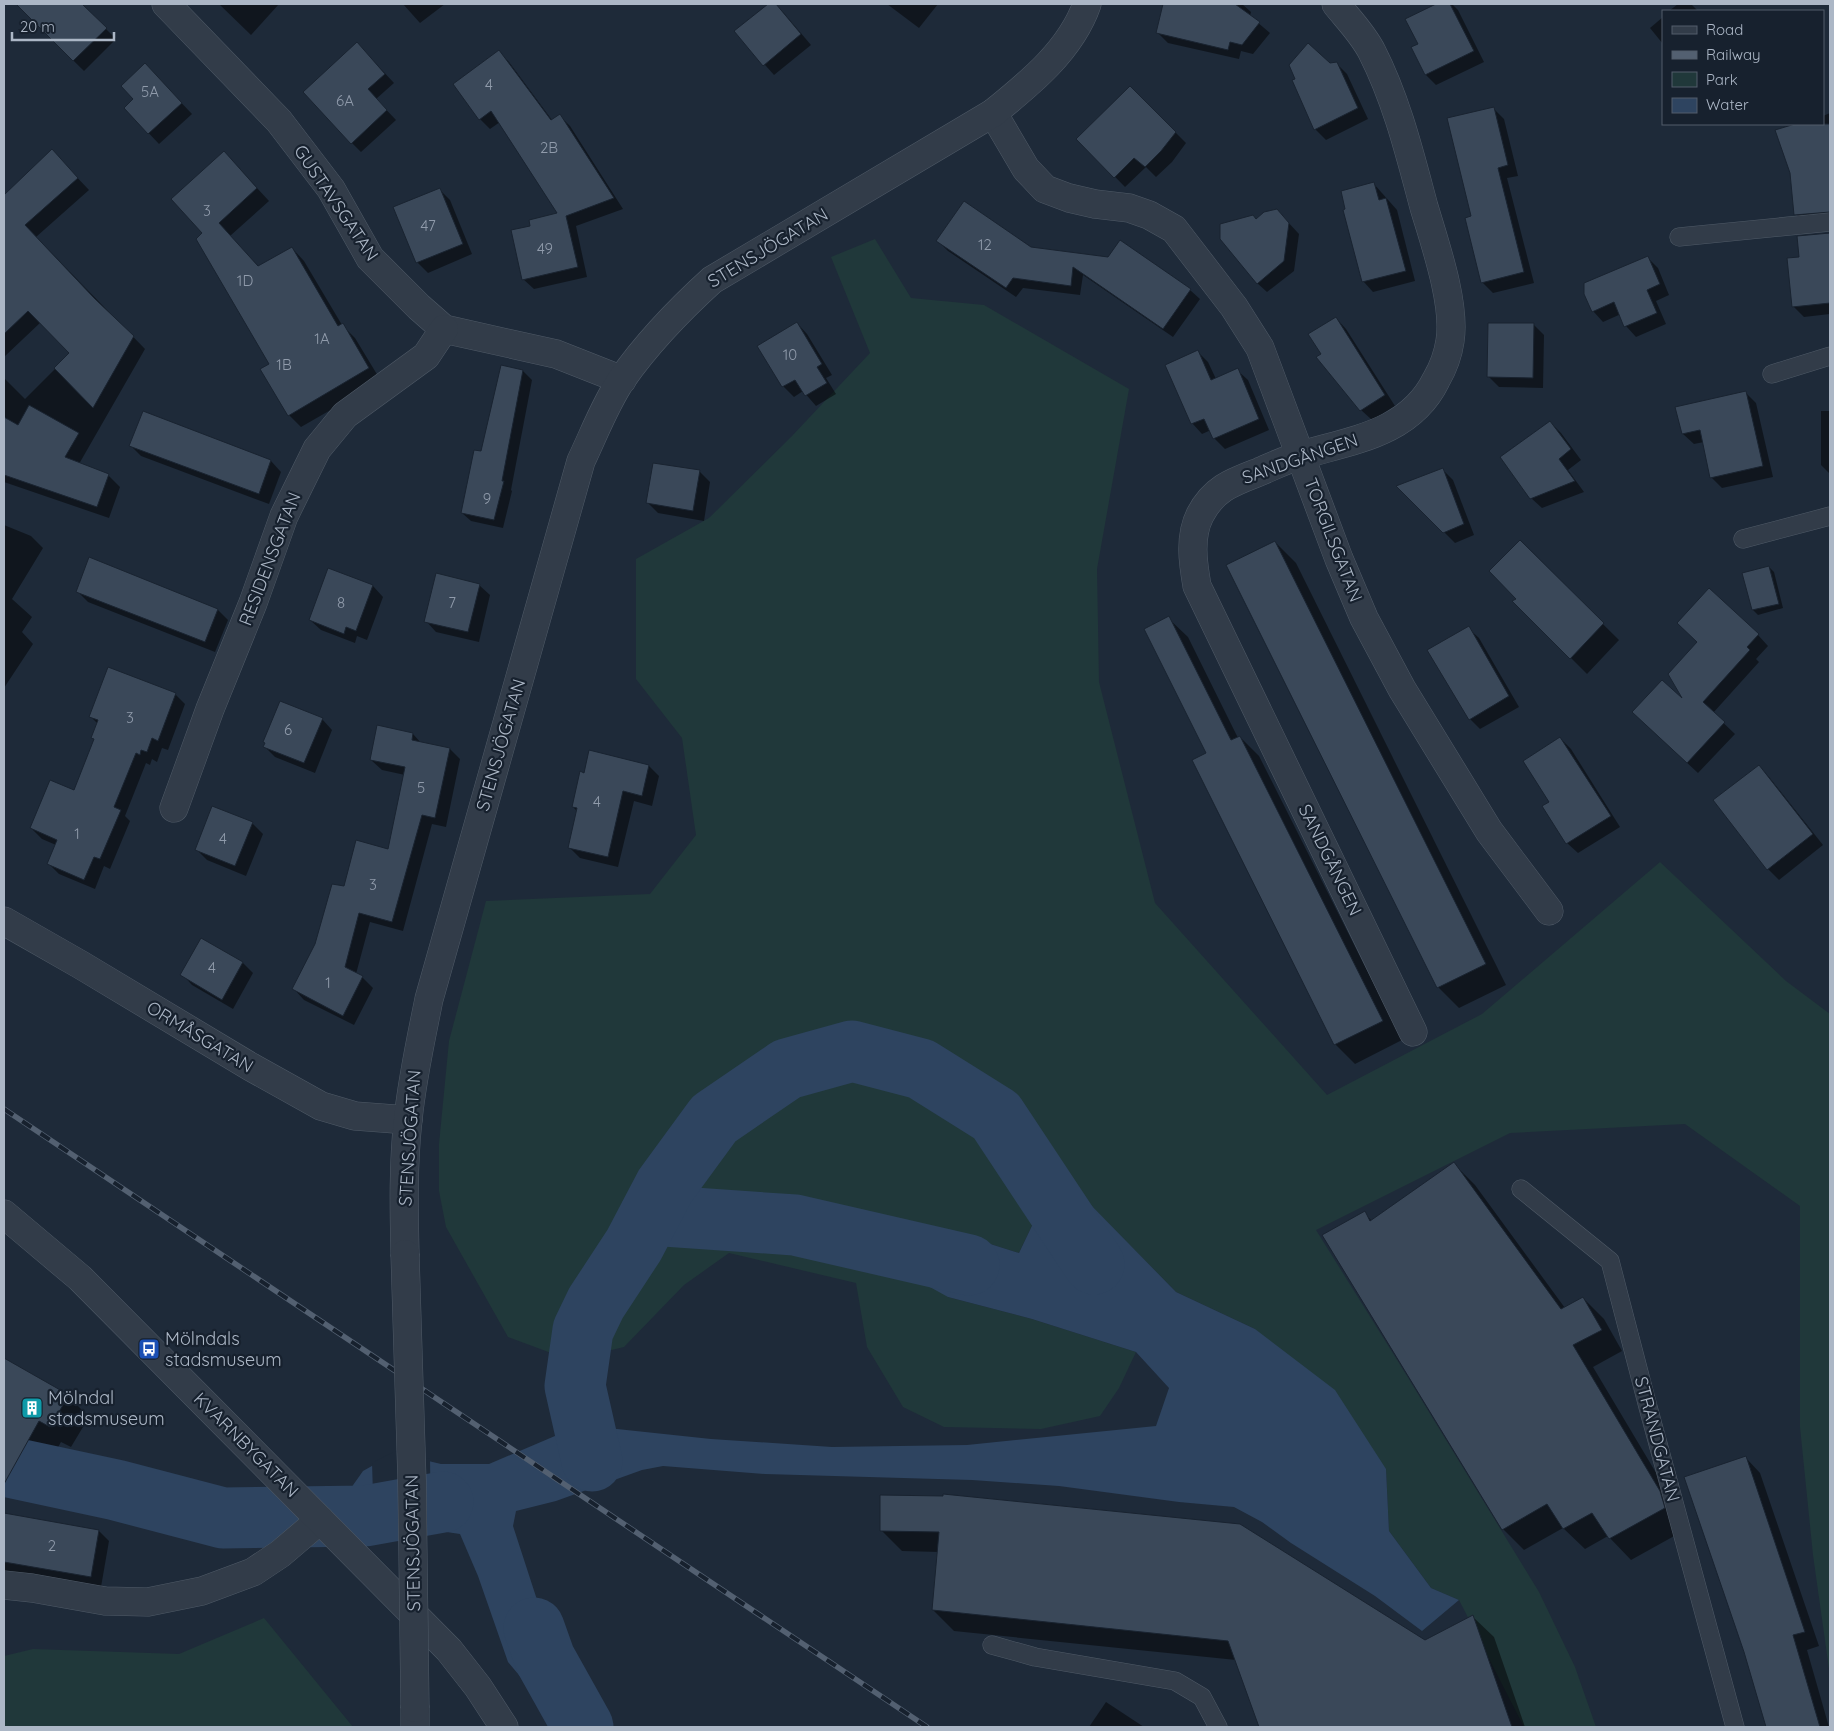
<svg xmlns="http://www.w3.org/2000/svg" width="1834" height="1731" font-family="Quicksand,sans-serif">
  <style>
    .green { fill: #20383a }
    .water { fill: #2e4460 }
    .pier { fill: #1e2a39 }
    .shadow { fill: #0007 }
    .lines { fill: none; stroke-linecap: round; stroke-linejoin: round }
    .river { stroke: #2e4460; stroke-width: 61 }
    .building { fill: #3a4859; stroke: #192330 }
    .service-casing { stroke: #4f5a67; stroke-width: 19 }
    .minor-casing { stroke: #4f5a67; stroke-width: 29 }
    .tertiary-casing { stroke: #4f5a67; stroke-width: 29 }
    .service { stroke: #323c49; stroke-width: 18 }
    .minor { stroke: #323c49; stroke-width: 28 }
    .tertiary { stroke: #323c49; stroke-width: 28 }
    .rail-casing { stroke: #536071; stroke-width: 5.5 }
    .rail { stroke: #17212e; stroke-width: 4; stroke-dasharray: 11; stroke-linecap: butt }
    .tertiary-bridge-casing { stroke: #4f5a67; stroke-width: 29; stroke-linecap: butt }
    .tertiary-bridge { stroke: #323c49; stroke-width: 28 }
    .labels { text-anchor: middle; stroke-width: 4.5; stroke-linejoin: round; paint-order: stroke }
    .number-label { font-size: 15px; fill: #909bab }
    .street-label { font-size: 18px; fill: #acb7c6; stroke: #17212e }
    .poi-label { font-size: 18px; fill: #acb7c6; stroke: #17212e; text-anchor: start }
  </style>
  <rect width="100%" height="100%" fill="#1e2a39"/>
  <g class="green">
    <polygon points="875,239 911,298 984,305 1129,389 1097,569 1099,682 1155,903 1327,1095 1482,1014 1660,862 1786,981 1830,1014 1830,1676 1813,1555 1800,1427 1800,1206 1685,1124 1510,1133 1316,1230 1399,1363 1539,1592 1575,1667 1596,1727 1524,1727 1459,1600 1431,1588 1389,1531 1386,1469 1255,1329 1176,1292 1083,1198 1050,1188 1019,1253 946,1230 948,1297 1032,1319 1136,1352 1119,1388 1100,1416 1041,1429 944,1427 903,1407 867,1347 856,1283 729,1253 684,1285 624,1347 570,1360 508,1337 446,1227 439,1191 439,1144 449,1041 486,901 650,894 696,835 682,738 636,679 636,559 709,518 792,436 870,353 831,257"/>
    <polygon points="264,1618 353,1727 4,1727 4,1656 33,1649 179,1654"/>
  </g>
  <polygon class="water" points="1050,1188 1084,1198 1176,1292 1255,1329 1335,1390 1386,1469 1389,1531 1431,1588 1459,1600 1422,1631 1375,1596 1291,1543 1262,1522 1234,1507 1179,1502 1059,1486 972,1480 765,1474 663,1466 642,1470 556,1501 516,1511 513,1526 540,1609 581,1683 561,1725 508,1662 478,1576 460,1534 365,1520 350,1506 351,1488 363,1471 395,1453 441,1464 489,1464 569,1430 617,1429 711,1439 832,1447 967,1445 1156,1426 1169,1388 1136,1352 1032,1319 948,1297 881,1260 894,1231 946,1230 1019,1253"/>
  <polygon class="pier" points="395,1451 430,1459 431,1532 374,1524 372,1463"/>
  <g class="shadow">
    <polygon points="16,4 81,4 116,39 84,71"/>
    <polygon points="219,4 279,4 251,35"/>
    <polygon points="403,4 445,4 420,23"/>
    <polygon points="770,4 775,4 783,12 811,45 774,75 736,32"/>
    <polygon points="887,4 938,4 919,28"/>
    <polygon points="1164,4 1242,4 1251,12 1250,16 1270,33 1253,54 1241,51 1239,59 1168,43 1157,32"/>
    <polygon points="1439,4 1452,4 1458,10 1484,62 1436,85 1426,75 1420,45 1407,19"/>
    <polygon points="1678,4 1691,4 1698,11 1669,11"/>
    <polygon points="1663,17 1663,44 1650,28"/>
    <polygon points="499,52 509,62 552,120 560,116 570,126 623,209 576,226 587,277 534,289 523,279 532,227 559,214 500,122 490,129 480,119"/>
    <polygon points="366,53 394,83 376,99 396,120 361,152 352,143"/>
    <polygon points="1336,63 1347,74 1368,119 1326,140 1315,129"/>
    <polygon points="155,75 192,114 159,144 125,108"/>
    <polygon points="1130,87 1186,143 1172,162 1156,177 1146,167 1125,187 1078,139"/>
    <polygon points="1493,108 1504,119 1518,176 1507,178 1534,283 1493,293 1482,282 1473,217"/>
    <polygon points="1830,113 1830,223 1806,225 1796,214 1791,173 1777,131 1799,124 1823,124 1823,116"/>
    <polygon points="52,151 89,190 36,237 145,349 79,464 108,475 120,487 109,518 4,482 4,378 25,399 71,353 41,322 4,357 4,196"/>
    <polygon points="236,165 269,201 230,236 259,267 292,248 304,261 342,325 355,338 381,381 301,427 289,415 271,364 204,233"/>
    <polygon points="1374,184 1397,210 1415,281 1373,292 1363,281"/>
    <polygon points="439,189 450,200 472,254 428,273 417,262"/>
    <polygon points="1286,220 1299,234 1294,271 1267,292 1257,283 1256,221"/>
    <polygon points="1830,234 1830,314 1804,317 1793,306 1800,258 1798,237"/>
    <polygon points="938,241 1031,248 1190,290 1200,299 1173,337 1083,275 1080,295 1023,288 1016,297 948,251"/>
    <polygon points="1647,257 1658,268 1669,295 1656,301 1666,324 1636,337 1626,326 1621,314 1603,322 1593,311"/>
    <polygon points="1336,318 1346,329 1395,406 1372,420 1361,410 1322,355"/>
    <polygon points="797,323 807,334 832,375 826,378 836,394 816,406 803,391 794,397 783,386 759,346"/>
    <polygon points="1534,325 1544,335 1543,388 1499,387 1488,376"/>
    <polygon points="1198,352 1208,362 1216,379 1237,370 1248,380 1269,430 1225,449 1214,438 1211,430 1202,434 1192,423"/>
    <polygon points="502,367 523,371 532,380 511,490 512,491 503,528 471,521 462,513 482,453"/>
    <polygon points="1746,393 1756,403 1773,477 1722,488 1712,478 1704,442 1694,444 1683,434 1677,408"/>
    <polygon points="1821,411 1830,411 1830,474 1821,465"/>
    <polygon points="143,413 271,461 281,472 269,504 141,456 131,446"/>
    <polygon points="1550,422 1561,433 1581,460 1568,470 1584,492 1542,508 1531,498"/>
    <polygon points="1442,469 1453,480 1474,535 1455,543 1398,486"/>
    <polygon points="699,471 710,482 704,521 658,513 647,502"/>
    <polygon points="4,525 31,536 43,548 12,599 32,617 22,632 33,644 4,688"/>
    <polygon points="1275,542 1296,563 1506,985 1459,1008 1438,987"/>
    <polygon points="1520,542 1619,640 1587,674 1514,601 1518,599"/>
    <polygon points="1769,567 1774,572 1783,608 1758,615 1753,610"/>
    <polygon points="329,570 373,586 383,597 367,640 357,636 355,643 321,630 310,620"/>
    <polygon points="479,585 490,595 479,642 436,632 426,621"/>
    <polygon points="77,591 218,610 228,620 215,652 88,602"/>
    <polygon points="1168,618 1188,637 1238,738 1240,737 1259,756 1402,1040 1355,1064 1335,1044 1194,761 1208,753"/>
    <polygon points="1468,628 1479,638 1519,707 1480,729 1470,719"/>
    <polygon points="1758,635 1768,646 1756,659 1759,662 1713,713 1735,734 1698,773 1644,723 1685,703"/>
    <polygon points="175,694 185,704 168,750 162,748 157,762 152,759 150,765 146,763 125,816 130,821 110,869 104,866 95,889 59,874 48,863 56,845 42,839 31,828 75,792 95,740 98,724 90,716"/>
    <polygon points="322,719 332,730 315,773 275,757 265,747"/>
    <polygon points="413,734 421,743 450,749 460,759 446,827 432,824 403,931 370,922 356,974 362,977 373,988 354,1025 304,1000 294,989 345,888 389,850 405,775 382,770 371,760"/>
    <polygon points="1560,738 1571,749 1620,827 1578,853 1567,843"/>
    <polygon points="649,766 659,776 652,806 634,801 618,867 580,858 569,847 578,812 573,807 585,774"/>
    <polygon points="1759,766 1769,777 1823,845 1779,880 1768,869"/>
    <polygon points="252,823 263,834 246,876 207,860 197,850"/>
    <polygon points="243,963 253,973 233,1009 192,985 182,974"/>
    <polygon points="1454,1164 1475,1185 1565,1308 1583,1298 1604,1319 1622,1351 1593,1367 1680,1513 1685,1530 1631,1560 1608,1536 1585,1549 1563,1528 1524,1550 1503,1529 1364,1213 1372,1221"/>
    <polygon points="4,1359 68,1396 89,1417 71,1447 61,1442 40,1479 4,1462"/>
    <polygon points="1746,1458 1760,1473 1819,1646 1807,1650 1829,1727 1767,1727 1745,1651"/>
    <polygon points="881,1497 1425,1641 1473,1617 1494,1637 1525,1727 1260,1727 1236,1660 954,1631 933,1610 939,1552 902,1551 881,1530"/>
    <polygon points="4,1514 99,1531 109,1541 101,1587 4,1571"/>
    <polygon points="1106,1702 1144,1727 1089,1727"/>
  </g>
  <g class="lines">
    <g class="river">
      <polyline points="650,1215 795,1225 969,1265"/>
      <polyline points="592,1461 575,1386 583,1330 596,1303 634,1245 665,1186 714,1119 787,1069 852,1051 921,1069 996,1116 1094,1264"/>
      <polyline points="4,1466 116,1490 223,1518 365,1516 443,1502"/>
      <polyline points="534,1628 545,1659 583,1727"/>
    </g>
  </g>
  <g class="building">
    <polygon points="16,4 82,4 107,28 73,61"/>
    <polygon points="768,4 776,4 801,34 763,66 734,31"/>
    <polygon points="1163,4 1235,4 1260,22 1242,45 1230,42 1228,50 1156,33"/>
    <polygon points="1436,4 1450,4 1474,51 1425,75 1411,47 1418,44 1405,19"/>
    <polygon points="357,42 385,74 368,89 387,110 351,144 303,92"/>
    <polygon points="1308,43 1330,63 1337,62 1358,108 1314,130 1292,80 1295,79 1289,65"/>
    <polygon points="499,50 551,120 560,114 614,198 566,216 578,267 522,280 511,230 530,226 529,220 557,213 491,111 479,120 453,84"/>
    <polygon points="145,63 182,103 148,134 124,108 133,99 121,86"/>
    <polygon points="1130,86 1176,132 1161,151 1145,167 1134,158 1114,178 1076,139"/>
    <polygon points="1494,107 1508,165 1498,168 1524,272 1481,283 1465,218 1471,216 1447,118"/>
    <polygon points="1795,124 1830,124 1830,212 1794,215 1790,173 1775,130"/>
    <polygon points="52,149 78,178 25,225 95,299 134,336 93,408 54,368 69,353 28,311 4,334 4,195"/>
    <polygon points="224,151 257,188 219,223 258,266 292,247 338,326 343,323 369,368 288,416 260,369 269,364 196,239 202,233 171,199"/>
    <polygon points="1374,182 1379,200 1386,198 1406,271 1362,282 1343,210 1345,209 1341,191"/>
    <polygon points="440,188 463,244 416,263 393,207"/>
    <polygon points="964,201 1031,247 1108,257 1120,240 1191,289 1163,329 1073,267 1071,286 1013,278 1006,288 936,241"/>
    <polygon points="1277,209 1289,223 1284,261 1257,284 1220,239 1220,224 1253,215 1256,219 1264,212"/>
    <polygon points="1830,233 1830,303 1792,307 1787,258 1799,257 1797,236"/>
    <polygon points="1648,256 1660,284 1647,290 1657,313 1624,327 1614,302 1592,312 1584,294 1584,283"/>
    <polygon points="1336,317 1385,395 1360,411 1316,357 1321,354 1308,334"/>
    <polygon points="797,322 822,364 817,367 827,383 805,396 795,380 782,387 757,346"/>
    <polygon points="1488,323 1534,323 1533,378 1487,377"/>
    <polygon points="1198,350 1211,380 1238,368 1259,419 1213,439 1204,419 1191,424 1165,365"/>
    <polygon points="501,365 523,370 502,481 504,481 494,520 461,513 474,450 481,451"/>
    <polygon points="1746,391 1763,466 1710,478 1700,430 1682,434 1675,407"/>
    <polygon points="29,405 79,433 65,457 109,474 97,507 4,475 4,417 18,425"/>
    <polygon points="143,411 271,460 259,494 129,446"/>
    <polygon points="1550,421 1571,449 1559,459 1575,481 1530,499 1500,457"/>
    <polygon points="653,463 700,470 693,511 646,503"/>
    <polygon points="1443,468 1464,524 1443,533 1396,486"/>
    <polygon points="1520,540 1604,623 1570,659 1512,601 1516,599 1489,571"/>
    <polygon points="1275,541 1486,964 1437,988 1226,565"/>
    <polygon points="89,557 218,609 205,642 76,592"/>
    <polygon points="1769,566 1779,604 1752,610 1742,573"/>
    <polygon points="328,568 373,585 356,631 346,627 344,634 309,620"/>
    <polygon points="436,573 480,584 468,632 424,622"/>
    <polygon points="1709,588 1759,634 1747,647 1750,650 1703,702 1725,722 1687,763 1632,712 1662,680 1682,698 1668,674 1697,642 1677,623"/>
    <polygon points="1169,616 1231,740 1240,736 1383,1021 1334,1045 1192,760 1206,753 1144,629"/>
    <polygon points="1469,626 1509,696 1469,720 1427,650"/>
    <polygon points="108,667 176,693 158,741 152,738 147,752 141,750 140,755 136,753 114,807 121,810 100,859 94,857 84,880 47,864 57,840 30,828 50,780 74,790 94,739 91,738 98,720 89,717"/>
    <polygon points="280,701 323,718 304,763 263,747 265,743 263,742"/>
    <polygon points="377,725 413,733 412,740 450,748 435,818 422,815 392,922 359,913 345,967 363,976 343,1016 292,989 315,944 332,884 344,886 356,840 388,849 405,767 370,760"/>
    <polygon points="1560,737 1611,816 1566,844 1542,806 1549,802 1523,761"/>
    <polygon points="589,750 649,765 642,796 623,791 608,857 568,848 577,808 572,807 580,771 584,773"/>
    <polygon points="1759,765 1813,834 1767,870 1713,800"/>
    <polygon points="212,806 253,822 235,866 195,850"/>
    <polygon points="201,938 243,962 222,1000 180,975"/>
    <polygon points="1454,1162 1561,1309 1583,1297 1602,1330 1573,1345 1660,1491 1665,1508 1609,1539 1592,1513 1563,1529 1547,1504 1502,1530 1322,1235 1365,1211 1370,1221"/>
    <polygon points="4,1358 69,1395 50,1427 39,1421 4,1484"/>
    <polygon points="1746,1456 1805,1632 1793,1635 1820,1727 1766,1727 1744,1652 1684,1477"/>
    <polygon points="943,1494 1240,1524 1425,1640 1473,1615 1512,1727 1259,1727 1228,1641 932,1610 939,1532 880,1531 880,1495 943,1496"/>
    <polygon points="4,1513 99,1530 91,1577 4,1562"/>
  </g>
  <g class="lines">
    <g class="service-casing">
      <g id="service">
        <polyline points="1679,237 1830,222"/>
        <polyline points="1772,374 1830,356"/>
        <polyline points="1743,539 1830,516"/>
        <polyline points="1521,1189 1610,1261 1648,1407 1735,1727"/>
        <polyline points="992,1645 1035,1657 1175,1681 1202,1697 1218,1727"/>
      </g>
    </g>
    <g class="minor-casing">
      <g id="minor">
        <polyline points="166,4 279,121 331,189 370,258 419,307 444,329 556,354 622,380"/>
        <path d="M 1336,4 C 1348,19 1363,34 1372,52 C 1397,101 1410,155 1424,207 C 1435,244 1456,304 1450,341 C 1448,355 1443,368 1436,380 C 1410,433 1353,440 1302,455 C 1287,459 1273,466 1259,472 C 1233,482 1214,488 1200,515 C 1189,537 1193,563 1197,586 L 1413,1032"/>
        <polyline points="993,113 1026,169 1045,189 1069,198 1095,204 1129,208 1149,215 1174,229 1234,307 1260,348 1339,559 1364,618 1402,689 1489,831 1549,911"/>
        <polyline points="174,808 210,709 253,603 284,516 317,449 345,415 426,356 444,329"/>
        <polyline points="4,921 81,965 251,1067 321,1106 355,1116 408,1120"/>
        <polyline points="4,1585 32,1588 105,1601 148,1602 202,1591 253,1572 280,1554 320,1520"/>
      </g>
    </g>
    <g class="tertiary-casing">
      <g id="tertiary">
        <polyline points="4,1214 80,1278 449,1650 478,1687 504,1727"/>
        <path d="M 405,1254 C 404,1210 403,1164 408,1120 C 412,1079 421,1039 429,999 L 581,461 C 594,434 605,404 622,379 C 648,342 679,310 712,280 L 993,113 C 1030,83 1071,50 1087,4"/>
        <polyline points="415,1708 415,1727"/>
      </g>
    </g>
    <use href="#service" class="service"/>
    <use href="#minor" class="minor"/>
    <use href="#tertiary" class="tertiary"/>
    <g class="rail-casing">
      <polyline id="rail" points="4,1109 927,1727"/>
    </g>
    <use href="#rail" class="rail"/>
    <g class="tertiary-bridge-casing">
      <polyline id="tertiary-bridge" points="405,1254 412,1481 415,1708"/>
    </g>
    <use href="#tertiary-bridge" class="tertiary-bridge"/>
  </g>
  <defs>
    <g id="bus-square" transform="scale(1.125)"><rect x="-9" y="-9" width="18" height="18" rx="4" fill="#1a4fb4" stroke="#17212e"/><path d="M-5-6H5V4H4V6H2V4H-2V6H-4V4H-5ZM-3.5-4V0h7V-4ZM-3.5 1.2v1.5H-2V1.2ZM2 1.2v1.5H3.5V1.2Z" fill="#fff"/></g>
    <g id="building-square" transform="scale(1.125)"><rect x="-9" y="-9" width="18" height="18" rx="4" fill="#0f9aa8" stroke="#17212e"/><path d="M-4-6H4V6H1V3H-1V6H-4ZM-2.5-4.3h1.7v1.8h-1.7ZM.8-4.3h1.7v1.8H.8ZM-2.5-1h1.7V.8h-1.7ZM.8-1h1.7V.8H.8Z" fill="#fff"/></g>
  </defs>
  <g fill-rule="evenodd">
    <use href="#bus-square" x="149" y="1349"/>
    <use href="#building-square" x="32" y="1408"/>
  </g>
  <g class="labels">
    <g class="number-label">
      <text x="489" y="90">4</text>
      <text x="150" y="97">5A</text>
      <text x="345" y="106">6A</text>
      <text x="549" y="153">2B</text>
      <text x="207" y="216">3</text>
      <text x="428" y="231">47</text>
      <text x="985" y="250">12</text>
      <text x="545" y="254">49</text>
      <text x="245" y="286">1D</text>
      <text x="322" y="344">1A</text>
      <text x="790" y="360">10</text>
      <text x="284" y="370">1B</text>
      <text x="487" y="504">9</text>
      <text x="341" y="608">8</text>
      <text x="452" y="608">7</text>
      <text x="130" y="723">3</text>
      <text x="288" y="735">6</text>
      <text x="421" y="793">5</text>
      <text x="597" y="807">4</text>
      <text x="77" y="839">1</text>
      <text x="223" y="844">4</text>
      <text x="373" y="890">3</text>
      <text x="212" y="973">4</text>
      <text x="328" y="988">1</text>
      <text x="52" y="1551">2</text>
    </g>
    <g class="street-label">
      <text transform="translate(336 203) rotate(56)" y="6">GUSTAVSGATAN</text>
      <text transform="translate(768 248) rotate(-31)" y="6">STENSJÖGATAN</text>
      <text transform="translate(1300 459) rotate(-19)" y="6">SANDGÅNGEN</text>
      <text transform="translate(1333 540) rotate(69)" y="6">TORGILSGATAN</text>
      <text transform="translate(270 559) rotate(-69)" y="6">RESIDENSGATAN</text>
      <text transform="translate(501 745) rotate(-74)" y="6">STENSJÖGATAN</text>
      <text transform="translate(1330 860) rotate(64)" y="6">SANDGÅNGEN</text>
      <text transform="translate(200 1037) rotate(31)" y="6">ORMÅSGATAN</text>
      <text transform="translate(410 1138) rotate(-86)" y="6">STENSJÖGATAN</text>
      <text transform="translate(1657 1439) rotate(75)" y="6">STRANDGATAN</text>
      <text transform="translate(246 1445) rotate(45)" y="6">KVARNBYGATAN</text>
      <text transform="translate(413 1543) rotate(-91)" y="6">STENSJÖGATAN</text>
    </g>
    <g class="poi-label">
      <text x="165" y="1345">Mölndals<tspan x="165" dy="21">stadsmuseum</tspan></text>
      <text x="48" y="1404">Mölndal<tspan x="48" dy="21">stadsmuseum</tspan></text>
    </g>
  </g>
  <rect width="1834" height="1731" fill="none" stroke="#acb7c6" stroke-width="10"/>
  <rect x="1662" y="10" width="162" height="115" fill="#17212e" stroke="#535d6b"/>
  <rect x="1672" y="26" width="25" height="8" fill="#323c49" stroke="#535d6b"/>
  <text x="1706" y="35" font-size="15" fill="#acb7c6">Road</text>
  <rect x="1672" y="51" width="25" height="8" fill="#536071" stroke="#535d6b"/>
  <text x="1706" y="60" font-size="15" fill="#acb7c6">Railway</text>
  <rect x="1672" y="72" width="25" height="15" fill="#20383a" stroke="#535d6b"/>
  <text x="1706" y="85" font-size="15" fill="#acb7c6">Park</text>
  <rect x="1672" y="98" width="25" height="15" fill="#2e4460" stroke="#535d6b"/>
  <text x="1706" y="110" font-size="15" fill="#acb7c6">Water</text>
  <path d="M12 32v8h102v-8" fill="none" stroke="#acb7c6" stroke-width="2.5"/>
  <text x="20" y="32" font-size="15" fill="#acb7c6" stroke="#17212e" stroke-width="4" paint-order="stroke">20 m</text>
</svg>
